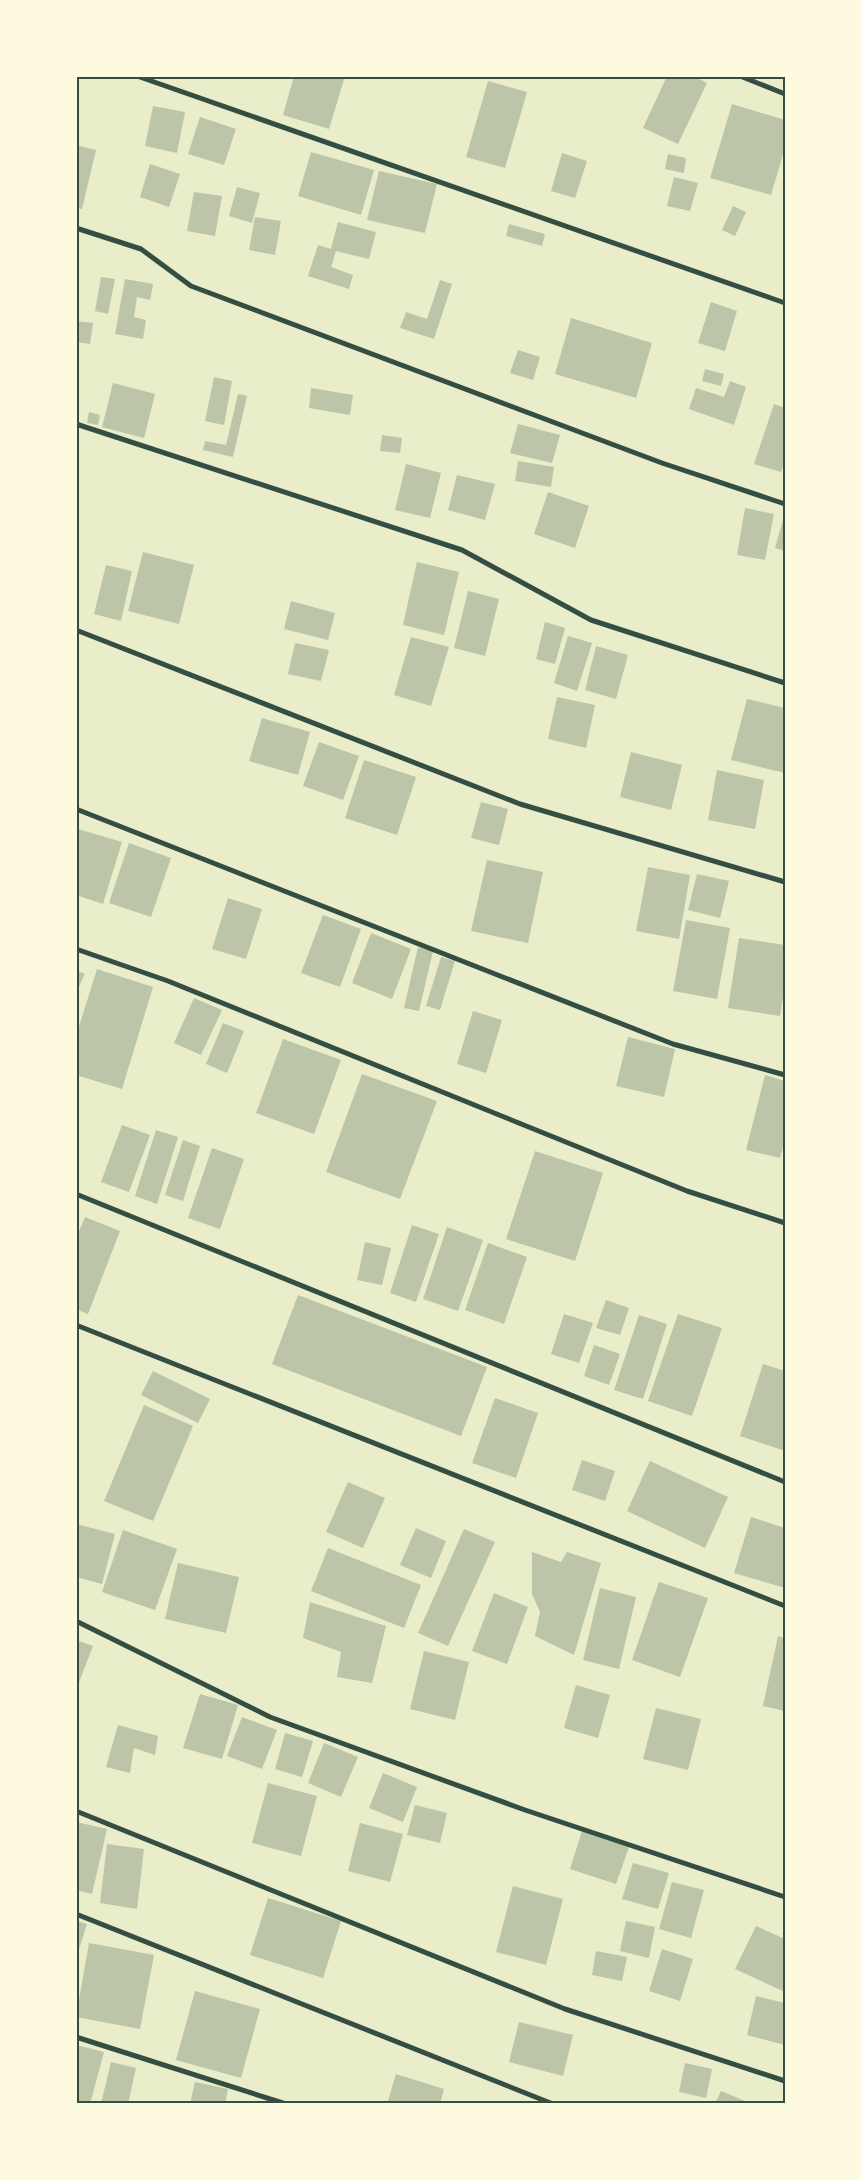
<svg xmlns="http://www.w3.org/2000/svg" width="861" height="2180" font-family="'Crimson Pro',serif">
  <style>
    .building { fill: #bcc5a7 }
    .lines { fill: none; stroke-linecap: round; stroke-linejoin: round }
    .minor { stroke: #344e41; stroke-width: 5 }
    .neatline { fill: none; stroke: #344e41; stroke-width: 2 }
  </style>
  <rect width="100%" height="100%" fill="#e9edc9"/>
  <g class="building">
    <polygon points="294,76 345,76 329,129 283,115"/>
    <polygon points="667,76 693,76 707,83 678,144 643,128"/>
    <polygon points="488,81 527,92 505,168 466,157"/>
    <polygon points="732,104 785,120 785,148 771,195 710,178"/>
    <polygon points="153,106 185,112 177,153 145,146"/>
    <polygon points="200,117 236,129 224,165 188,154"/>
    <polygon points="76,145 96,150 82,209 76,208"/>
    <polygon points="311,152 374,170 361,215 298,196"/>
    <polygon points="562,153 587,161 575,198 551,191"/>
    <polygon points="668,154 686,158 684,173 665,169"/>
    <polygon points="150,164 180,174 169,207 140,197"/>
    <polygon points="379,171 437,184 425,233 367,220"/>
    <polygon points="674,177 698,183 690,211 667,206"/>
    <polygon points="237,187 260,193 252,223 229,216"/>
    <polygon points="194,192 222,196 215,236 187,231"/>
    <polygon points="733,206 746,212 735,236 722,230"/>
    <polygon points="255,217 281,221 275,255 249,250"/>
    <polygon points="338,222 376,232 369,259 336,251 331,267 353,275 349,289 308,276 318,245 331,249"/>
    <polygon points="509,224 545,234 542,246 506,236"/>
    <polygon points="101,277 115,279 108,314 95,311"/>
    <polygon points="125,279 153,284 150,300 137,297 134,317 146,320 143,339 115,334"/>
    <polygon points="440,280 452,284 434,339 400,328 406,312 427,319"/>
    <polygon points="711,302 737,311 725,351 698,343"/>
    <polygon points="571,318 652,343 636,398 555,374"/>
    <polygon points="76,321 93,323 90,344 76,342"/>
    <polygon points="518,350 540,357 533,380 510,373"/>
    <polygon points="705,369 724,374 721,386 702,381"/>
    <polygon points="214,377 232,381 224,425 205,421"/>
    <polygon points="730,381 746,387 734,425 689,409 696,388 724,397"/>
    <polygon points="113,383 155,394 144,438 102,427"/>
    <polygon points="311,388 353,395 350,415 309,408"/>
    <polygon points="238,394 247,396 233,457 203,450 205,441 226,445"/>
    <polygon points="774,404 785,408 785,461 781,472 754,464"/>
    <polygon points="89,412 100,415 98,425 87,423"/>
    <polygon points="518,424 560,435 552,463 510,453"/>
    <polygon points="382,435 402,438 400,453 380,451"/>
    <polygon points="518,461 554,467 551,487 515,481"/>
    <polygon points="406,464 441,473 430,518 395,510"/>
    <polygon points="457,475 495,484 485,520 448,510"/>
    <polygon points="548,492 589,506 575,548 534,534"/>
    <polygon points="745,508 774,514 765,560 737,555"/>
    <polygon points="784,516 785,517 785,551 775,548"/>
    <polygon points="143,552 194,565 179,624 128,611"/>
    <polygon points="417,562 459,572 444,635 403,625"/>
    <polygon points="106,565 132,571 121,621 94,614"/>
    <polygon points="468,591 499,599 485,656 454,648"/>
    <polygon points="291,601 335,613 328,640 284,629"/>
    <polygon points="545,622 565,628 555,664 536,659"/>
    <polygon points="568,636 592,643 577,691 554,683"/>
    <polygon points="411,637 449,647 431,706 394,695"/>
    <polygon points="295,643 329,650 321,681 288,674"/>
    <polygon points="596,646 628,655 616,699 585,690"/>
    <polygon points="557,697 595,705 586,748 548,739"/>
    <polygon points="747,699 785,708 785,773 731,760"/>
    <polygon points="262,718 310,732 298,775 249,761"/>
    <polygon points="319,742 359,756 343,800 303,786"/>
    <polygon points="631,752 682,765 671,810 620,797"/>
    <polygon points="364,760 416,777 397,835 345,818"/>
    <polygon points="717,770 764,780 755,829 708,820"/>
    <polygon points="481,802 508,809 499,845 471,838"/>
    <polygon points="78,829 122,842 103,904 76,895"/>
    <polygon points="129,843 171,858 151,917 109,903"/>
    <polygon points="487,860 543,872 528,943 471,931"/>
    <polygon points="648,867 690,875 679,939 636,931"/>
    <polygon points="697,874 729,881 720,918 688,910"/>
    <polygon points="228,898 262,909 246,959 212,949"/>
    <polygon points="323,915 361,929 340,987 301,973"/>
    <polygon points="686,920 730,928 717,999 673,991"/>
    <polygon points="371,933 411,949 392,999 352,983"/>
    <polygon points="739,938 785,945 785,986 780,1016 728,1008"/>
    <polygon points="418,947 433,951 419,1011 404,1008"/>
    <polygon points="441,957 455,961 440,1010 426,1006"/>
    <polygon points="97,969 153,987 122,1089 76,1075 76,1036"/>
    <polygon points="76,970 85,974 76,993"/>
    <polygon points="194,998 222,1010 201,1055 174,1043"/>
    <polygon points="473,1011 502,1020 486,1073 457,1064"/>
    <polygon points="223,1023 244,1031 227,1073 206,1064"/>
    <polygon points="628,1037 675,1049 664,1097 616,1086"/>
    <polygon points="283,1039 341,1060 314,1134 256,1113"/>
    <polygon points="362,1074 437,1101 400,1199 326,1172"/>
    <polygon points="765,1075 785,1081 785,1140 780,1158 746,1150"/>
    <polygon points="122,1125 150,1135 129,1192 101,1182"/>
    <polygon points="156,1130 178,1137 157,1204 135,1196"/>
    <polygon points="183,1140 200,1146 183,1201 165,1195"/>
    <polygon points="212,1148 244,1159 220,1229 188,1218"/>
    <polygon points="535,1151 603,1173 575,1261 506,1239"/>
    <polygon points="85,1217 120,1231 88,1314 76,1309 76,1238"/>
    <polygon points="412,1225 439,1234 416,1302 390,1293"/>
    <polygon points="447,1227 483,1240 458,1311 423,1299"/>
    <polygon points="365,1242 391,1248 382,1285 357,1280"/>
    <polygon points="488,1243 527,1257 504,1324 465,1310"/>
    <polygon points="298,1295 487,1367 461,1436 272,1364"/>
    <polygon points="606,1300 629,1308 620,1335 596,1328"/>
    <polygon points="564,1314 593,1323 579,1363 551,1354"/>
    <polygon points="678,1314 722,1328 692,1416 648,1401"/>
    <polygon points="639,1315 667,1324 643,1399 614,1390"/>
    <polygon points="594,1345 620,1354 609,1385 584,1376"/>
    <polygon points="763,1364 785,1371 785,1451 740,1436"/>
    <polygon points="153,1371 210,1399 198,1423 141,1395"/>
    <polygon points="495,1398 538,1413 516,1478 472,1463"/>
    <polygon points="144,1405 193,1426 153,1521 104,1501"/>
    <polygon points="582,1460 615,1471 605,1501 572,1490"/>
    <polygon points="650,1461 728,1497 705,1548 627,1511"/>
    <polygon points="348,1482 385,1498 363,1548 326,1532"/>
    <polygon points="751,1517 785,1528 785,1588 734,1573"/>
    <polygon points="76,1524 115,1534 102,1584 76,1577"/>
    <polygon points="416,1528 446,1541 431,1578 400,1565"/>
    <polygon points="464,1529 495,1542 448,1646 418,1633"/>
    <polygon points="123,1530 177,1549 155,1610 102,1592"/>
    <polygon points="328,1548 421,1585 404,1628 311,1591"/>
    <polygon points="532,1552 561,1562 567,1552 601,1563 574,1655 535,1636 540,1612 532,1594"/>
    <polygon points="178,1563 239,1577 226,1633 165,1619"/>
    <polygon points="659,1582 708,1598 680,1677 632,1660"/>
    <polygon points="600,1588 636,1597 619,1669 583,1660"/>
    <polygon points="494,1593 528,1607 507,1664 472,1651"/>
    <polygon points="310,1602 386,1626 372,1683 337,1677 341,1652 303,1638"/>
    <polygon points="778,1636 785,1638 785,1711 763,1706"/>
    <polygon points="76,1640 93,1646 76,1690"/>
    <polygon points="424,1651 469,1662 455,1720 410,1709"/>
    <polygon points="576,1685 610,1695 598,1738 564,1728"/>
    <polygon points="200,1694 238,1705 222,1759 183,1748"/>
    <polygon points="656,1708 701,1719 688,1770 643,1759"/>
    <polygon points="242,1717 277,1730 262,1769 227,1756"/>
    <polygon points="118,1725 158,1736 155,1755 134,1748 130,1773 106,1767"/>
    <polygon points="285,1733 313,1741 302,1777 275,1769"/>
    <polygon points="324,1743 358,1757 341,1797 308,1783"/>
    <polygon points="383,1773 417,1787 403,1822 369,1808"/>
    <polygon points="268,1783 317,1796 301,1856 252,1843"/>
    <polygon points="415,1805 447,1813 440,1843 407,1835"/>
    <polygon points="76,1822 107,1829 92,1894 76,1890"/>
    <polygon points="360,1823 403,1834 390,1882 348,1871"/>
    <polygon points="582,1831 629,1847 616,1884 570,1869"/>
    <polygon points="107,1844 144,1849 137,1909 100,1903"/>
    <polygon points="633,1863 669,1873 658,1909 622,1899"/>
    <polygon points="672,1882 704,1890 691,1938 659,1929"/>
    <polygon points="513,1886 563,1899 546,1965 496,1952"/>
    <polygon points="268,1898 341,1921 323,1978 250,1955"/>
    <polygon points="76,1921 87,1924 77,1955 76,1955"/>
    <polygon points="626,1921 655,1927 649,1958 620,1951"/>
    <polygon points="756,1926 785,1939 785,1992 735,1969"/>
    <polygon points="89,1943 154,1955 140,2029 76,2017"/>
    <polygon points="662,1949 693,1959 680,2001 649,1991"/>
    <polygon points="596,1951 627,1957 622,1981 592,1975"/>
    <polygon points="195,1991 260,2009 241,2078 176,2060"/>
    <polygon points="756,1996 785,2003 785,2045 747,2035"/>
    <polygon points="519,2022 573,2035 563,2076 509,2062"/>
    <polygon points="76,2045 104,2052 90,2104 76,2104"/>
    <polygon points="111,2062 136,2068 128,2104 101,2104"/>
    <polygon points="685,2063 712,2069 706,2098 679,2092"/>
    <polygon points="396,2074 444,2089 440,2104 387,2104"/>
    <polygon points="195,2082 228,2089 225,2104 190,2104"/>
    <polygon points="721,2091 752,2104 715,2104"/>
  </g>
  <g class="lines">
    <g class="minor">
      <polyline points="137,76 785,303"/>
      <polyline points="740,76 785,94"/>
      <polyline points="76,228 141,249 191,286 662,463 785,504"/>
      <polyline points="76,424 462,550 591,620 785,683"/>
      <polyline points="76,630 520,804 785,882"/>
      <polyline points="76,809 673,1044 785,1075"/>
      <polyline points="76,949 168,981 687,1191 785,1223"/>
      <polyline points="76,1194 785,1482"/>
      <polyline points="76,1325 785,1606"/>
      <polyline points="76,1621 270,1717 525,1810 785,1897"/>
      <polyline points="76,1811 565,2009 785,2081"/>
      <polyline points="76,1914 553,2104"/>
      <polyline points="76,2037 286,2104"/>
    </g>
  </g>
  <rect width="861" height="2180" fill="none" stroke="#fefae0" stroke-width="155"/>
  <rect x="78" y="78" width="706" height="2024" class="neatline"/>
</svg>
